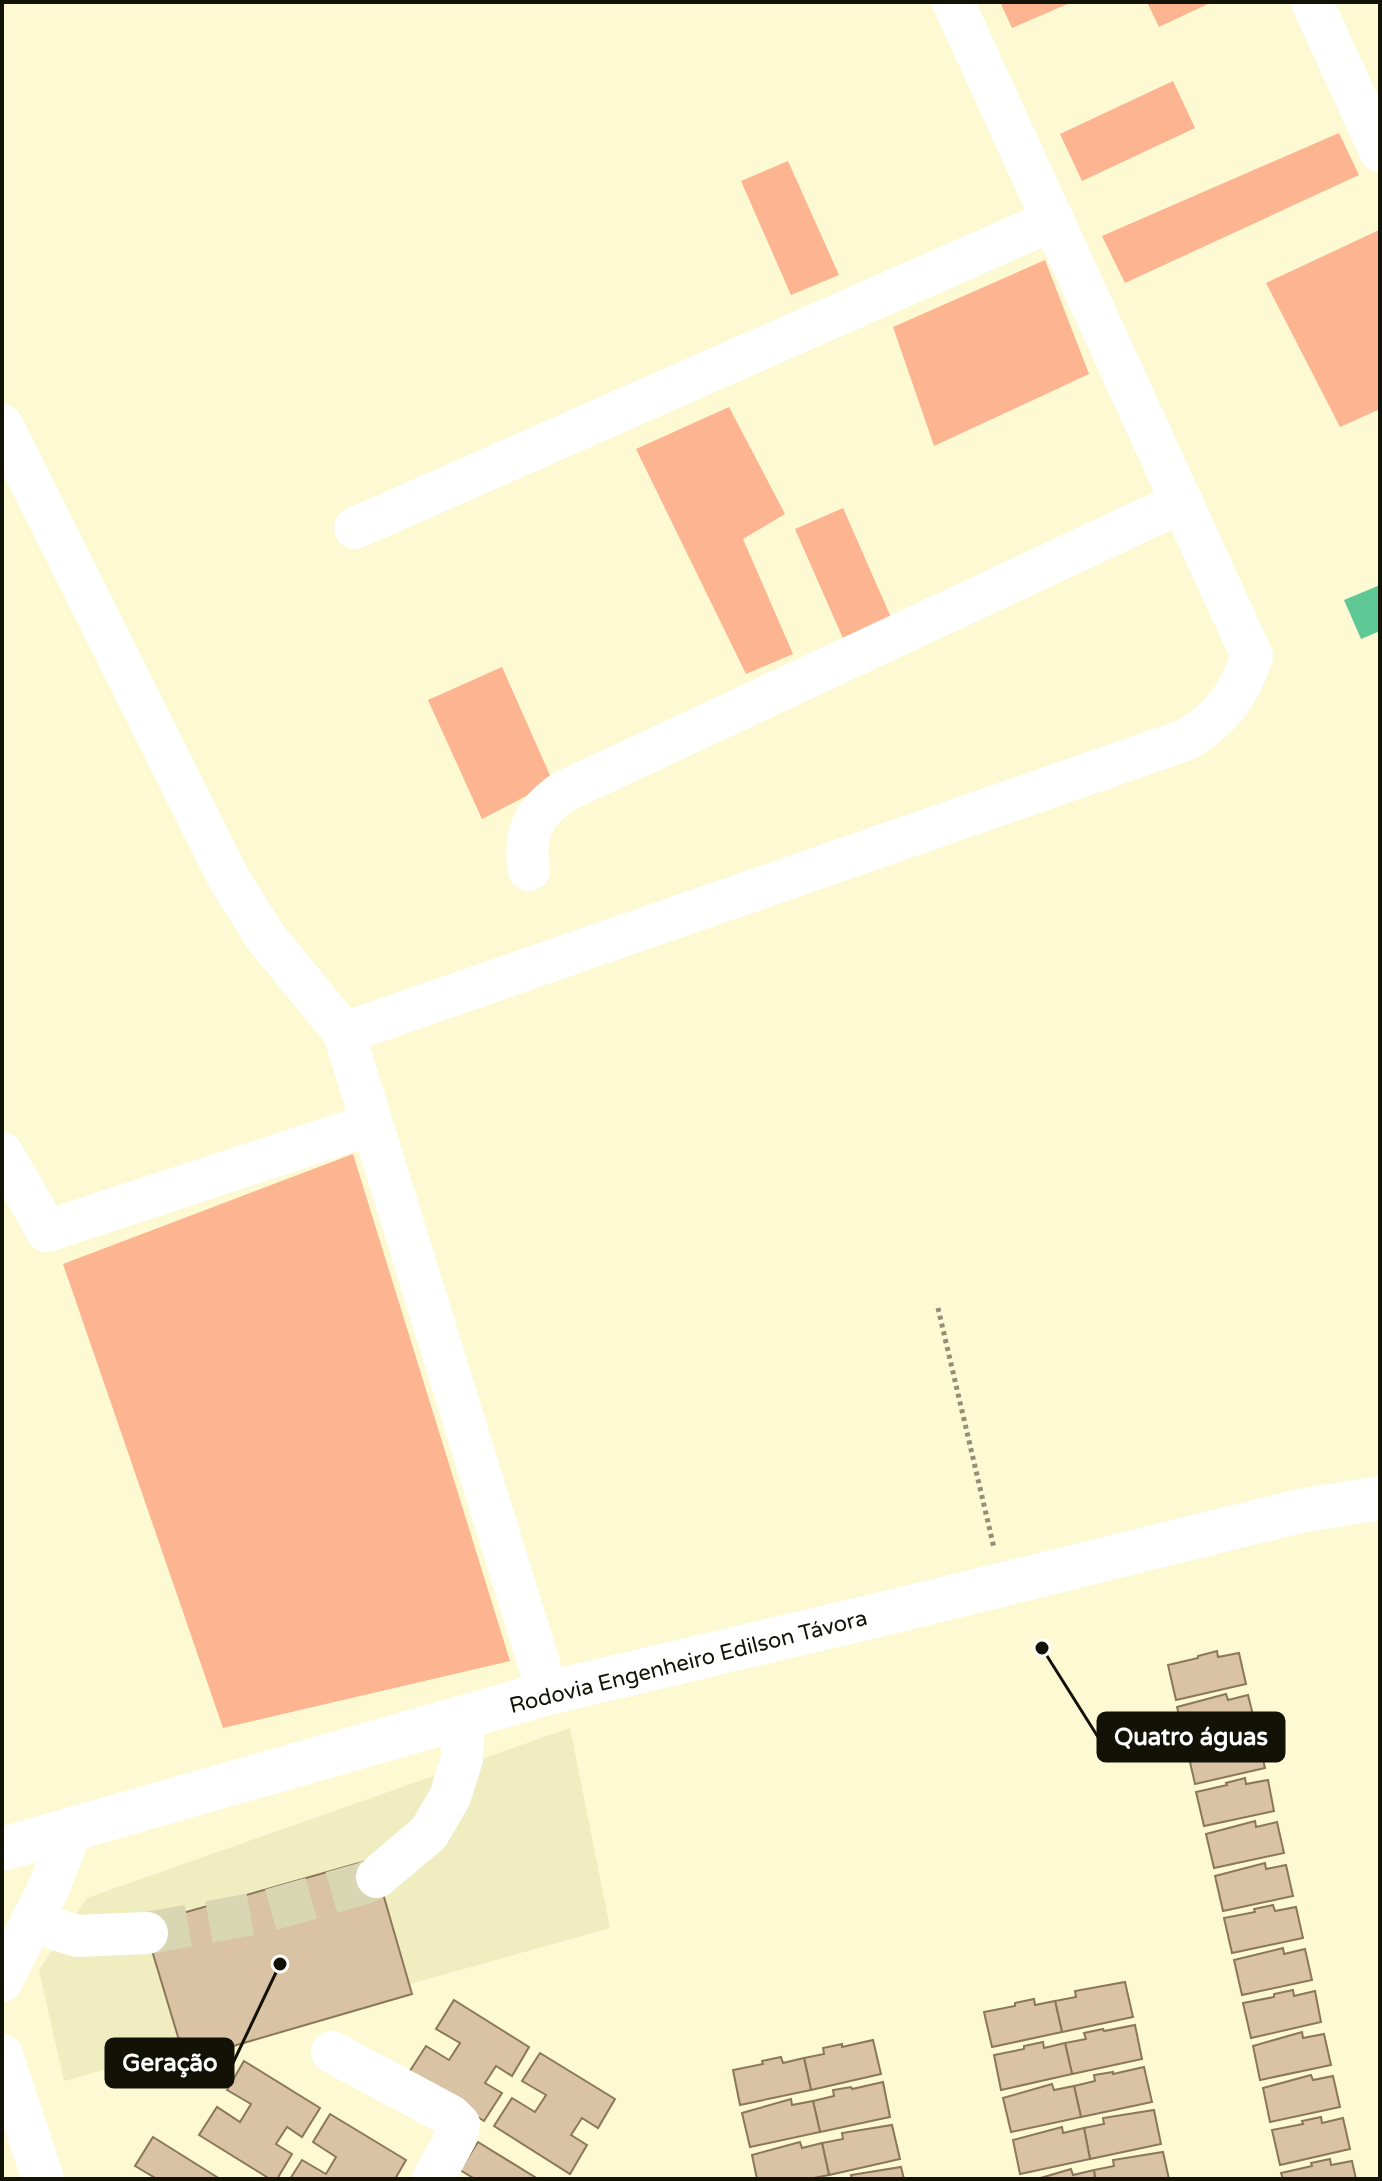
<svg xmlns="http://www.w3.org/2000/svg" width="1382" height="2181" font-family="'Varela Round',sans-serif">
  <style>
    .built { fill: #f0edc0 }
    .green { fill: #fcb491 }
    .water { fill: #5fc895 }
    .building { fill: #d9c3a4; stroke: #8c775a; stroke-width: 2 }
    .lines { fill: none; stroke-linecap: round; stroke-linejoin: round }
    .minor-tunnel { stroke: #d9d6b4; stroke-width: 42; stroke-dasharray: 42 21; stroke-linecap: butt }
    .path { stroke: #918f75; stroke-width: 5; stroke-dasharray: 4 4; stroke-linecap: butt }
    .minor { stroke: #fff; stroke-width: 42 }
    .major { stroke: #fff; stroke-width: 44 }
    .labels { text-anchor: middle; stroke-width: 6; stroke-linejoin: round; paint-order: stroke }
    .street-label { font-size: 22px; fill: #131206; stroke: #fff }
    .leader { fill: none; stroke: #131206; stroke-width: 3 }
    .callout-dot { fill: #131206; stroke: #fff; stroke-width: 3 }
    .callout { fill: #131206; stroke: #131206; stroke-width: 3 }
    .callout-label { font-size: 24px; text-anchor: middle; font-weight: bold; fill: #fff }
  </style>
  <rect width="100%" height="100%" fill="#fcf9d3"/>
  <polygon class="built" points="570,1728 610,1928 64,2081 39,1970 87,1898"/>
  <g class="green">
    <polygon points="1000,2 1072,2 1012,28"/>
    <polygon points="1147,2 1212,2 1159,27"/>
    <polygon points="1173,81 1195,128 1082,181 1060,134"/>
    <polygon points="1339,133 1359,175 1125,283 1102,236"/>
    <polygon points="788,161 839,275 791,295 741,181"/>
    <polygon points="1379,230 1380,409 1340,427 1266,283"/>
    <polygon points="1045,260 1089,374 934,446 893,327"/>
    <polygon points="729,407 785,514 743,539 793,654 746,674 636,449"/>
    <polygon points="843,508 893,622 845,643 795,529"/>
    <polygon points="502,667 553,782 482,819 428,700"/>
    <polygon points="353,1154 510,1661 223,1728 63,1264"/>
  </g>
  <polygon class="water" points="1380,585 1380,631 1361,639 1344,600"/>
  <g class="building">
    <polygon points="1217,1651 1218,1657 1239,1653 1246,1684 1176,1700 1168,1665 1198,1658 1198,1656"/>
    <polygon points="1226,1694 1228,1700 1248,1695 1256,1727 1185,1741 1177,1707"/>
    <polygon points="1236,1736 1237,1743 1258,1738 1265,1768 1195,1784 1187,1749"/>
    <polygon points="1245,1778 1246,1784 1268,1780 1274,1811 1204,1826 1196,1792 1227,1785 1226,1783"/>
    <polygon points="1255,1821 1256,1827 1277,1822 1284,1853 1214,1868 1206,1834"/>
    <polygon points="373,1859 412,1994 185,2060 144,1924"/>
    <polygon points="1265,1863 1266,1869 1286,1865 1293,1896 1223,1911 1215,1876"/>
    <polygon points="1273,1905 1275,1911 1296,1907 1303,1938 1232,1953 1224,1918 1255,1912 1254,1909"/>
    <polygon points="1283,1948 1284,1954 1305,1949 1312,1980 1242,1995 1234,1960"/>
    <polygon points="1125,1982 1133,2017 1062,2032 1055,2001 1076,1997 1075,1991"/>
    <polygon points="1293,1990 1294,1996 1315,1991 1321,2022 1251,2038 1243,2003 1274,1997 1274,1994"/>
    <polygon points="1034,1999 1035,2005 1055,2001 1062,2032 992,2047 984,2012 1015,2006 1015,2003"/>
    <polygon points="454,2000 529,2047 512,2076 496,2066 485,2083 502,2093 484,2121 408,2074 426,2046 449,2060 460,2043 436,2029"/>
    <polygon points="1135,2025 1142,2059 1072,2074 1065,2043 1086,2039 1084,2033 1103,2029 1104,2031"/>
    <polygon points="1302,2032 1303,2038 1324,2034 1331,2065 1260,2080 1253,2046"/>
    <polygon points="873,2040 881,2074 811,2090 804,2058 824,2054 823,2048 842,2044 842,2047"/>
    <polygon points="1043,2042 1044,2048 1065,2043 1072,2074 1001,2090 994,2055 1024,2049 1024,2046"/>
    <polygon points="540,2053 615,2099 598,2128 582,2118 571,2135 587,2145 570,2174 494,2126 512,2098 535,2112 546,2095 522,2081"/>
    <polygon points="781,2057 783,2063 804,2058 811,2090 740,2105 733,2070 763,2064 762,2061"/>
    <polygon points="244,2061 320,2108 302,2137 287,2127 276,2144 292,2154 277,2179 270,2179 199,2135 217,2107 240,2122 251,2104 227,2090"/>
    <polygon points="1144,2067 1152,2102 1081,2117 1074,2086 1095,2081 1094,2075 1113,2072 1113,2074"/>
    <polygon points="1311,2075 1313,2080 1333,2076 1340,2107 1270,2122 1263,2088"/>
    <polygon points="883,2082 890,2117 820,2132 813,2101 834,2096 833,2090 851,2087 852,2089"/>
    <polygon points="1052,2084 1054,2090 1074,2086 1081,2117 1011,2132 1003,2098"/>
    <polygon points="791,2099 792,2105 813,2101 820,2132 750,2147 742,2113"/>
    <polygon points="1154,2110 1161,2144 1090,2159 1084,2128 1104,2124 1103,2118"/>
    <polygon points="330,2114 406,2160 395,2179 290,2179 302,2160 326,2174 336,2157 313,2142"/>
    <polygon points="1321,2117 1322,2123 1343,2118 1350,2149 1280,2165 1272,2130 1303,2124 1302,2121"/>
    <polygon points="892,2125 900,2159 829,2175 822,2143 843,2139 842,2133"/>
    <polygon points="1062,2127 1063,2133 1084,2128 1090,2159 1020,2174 1013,2140"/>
    <polygon points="153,2137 220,2179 157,2179 135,2166"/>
    <polygon points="478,2142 538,2179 475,2179 460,2170"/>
    <polygon points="800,2142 802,2148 822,2143 829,2175 809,2179 757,2179 752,2155"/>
    <polygon points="1163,2152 1169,2179 1095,2179 1094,2170 1114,2166 1113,2160"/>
    <polygon points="1330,2159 1331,2165 1352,2161 1356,2179 1283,2179 1281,2173 1312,2166 1311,2163"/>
    <polygon points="901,2167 904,2179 852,2179 851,2175"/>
    <polygon points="1071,2169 1073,2175 1094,2170 1095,2179 1037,2179"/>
  </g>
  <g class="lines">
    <polyline class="minor-tunnel" points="147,1933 259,1913 365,1883 377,1877"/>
    <polyline class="path" points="938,1308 994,1548"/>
    <g class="minor">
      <polyline points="1312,2 1380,151"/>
      <polyline points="2,425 228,877 264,935 344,1033 548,1693"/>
      <polyline points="355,528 1053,220"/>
      <path d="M 529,870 C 523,833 533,813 563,792 L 1182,502"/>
      <path d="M 344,1033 L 1188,739 C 1223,716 1239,695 1252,656 L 953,2"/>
      <polyline points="2,1153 47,1231 372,1124"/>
      <polyline points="377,1877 429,1833 450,1797 462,1759 464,1717"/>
      <polyline points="32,1922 77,1936 147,1933"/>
      <polyline points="2,1981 50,1885 71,1830"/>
      <polyline points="332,2052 451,2116 459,2124 456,2137 433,2179"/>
      <polyline points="2,2055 43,2179"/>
    </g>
    <polyline class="major" points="2,1849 548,1693 891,1612 1300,1511 1380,1498"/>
  </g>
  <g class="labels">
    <g class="street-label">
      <text transform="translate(688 1661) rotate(-14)" y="8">Rodovia Engenheiro Edilson Távora</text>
    </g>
  </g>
  <path class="leader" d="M1042 1648L1098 1737M280 1964L233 2063"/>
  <g class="callout-dot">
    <circle cx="1042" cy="1648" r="8"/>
    <circle cx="280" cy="1964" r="8"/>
  </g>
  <g class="callout">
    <rect x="1098" y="1713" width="186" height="48" rx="8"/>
    <rect x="106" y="2039" width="127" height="48" rx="8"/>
  </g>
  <g class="callout-label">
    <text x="1191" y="1745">Quatro águas</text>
    <text x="170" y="2071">Geração</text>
  </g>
  <rect width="1382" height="2181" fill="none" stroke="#131206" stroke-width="8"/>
</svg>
